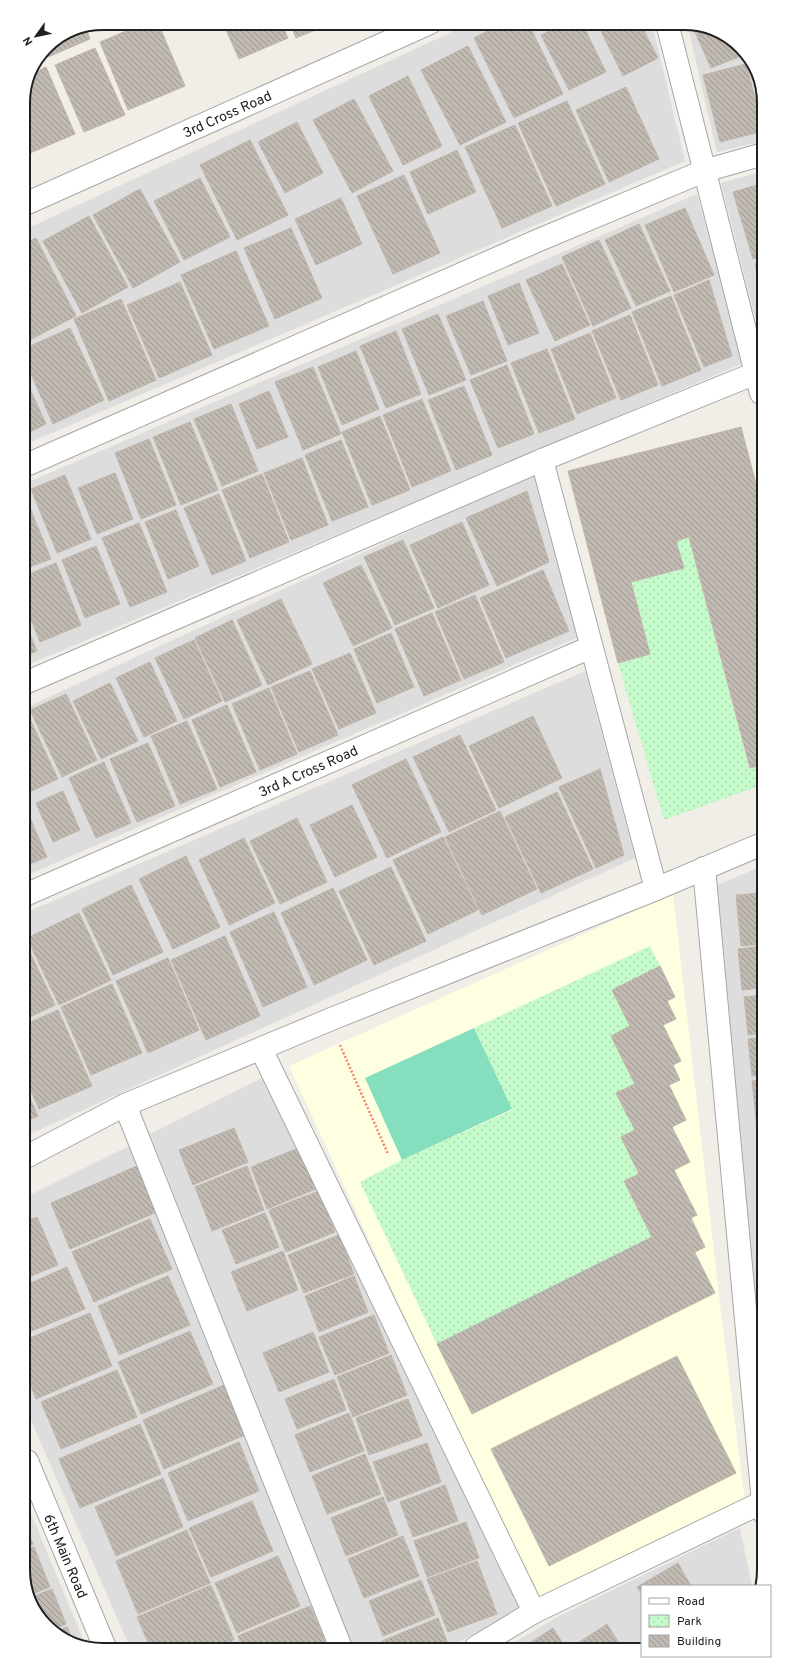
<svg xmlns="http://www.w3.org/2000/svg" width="787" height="1673" font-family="Overpass,sans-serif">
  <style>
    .residential { fill: #dedddd }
    .education { fill: #feffe1 }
    .park { fill: url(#park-dots) }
    .pitch { fill: #85dfbf }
    .building { fill: url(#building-back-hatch); stroke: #c2b5a9 }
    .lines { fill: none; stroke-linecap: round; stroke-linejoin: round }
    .minor-casing { stroke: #a7a7a7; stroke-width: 24 }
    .path { stroke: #fa816f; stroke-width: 2.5; stroke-dasharray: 2 2; stroke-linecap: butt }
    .minor { stroke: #fff; stroke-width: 22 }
    .labels { text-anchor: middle; stroke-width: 4; stroke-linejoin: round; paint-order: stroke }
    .street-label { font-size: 14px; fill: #202020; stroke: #fff }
    .rim { fill: none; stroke: #202020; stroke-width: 2 }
  </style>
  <defs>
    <pattern id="park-dots" width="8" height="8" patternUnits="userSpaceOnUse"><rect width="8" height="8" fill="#c5faca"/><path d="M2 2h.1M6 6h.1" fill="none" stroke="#a9d6ad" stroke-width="1.8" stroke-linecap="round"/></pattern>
    <pattern id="building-back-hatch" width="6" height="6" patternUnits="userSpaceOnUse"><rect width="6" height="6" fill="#c1bab3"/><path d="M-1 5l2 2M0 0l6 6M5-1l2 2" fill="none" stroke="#9c9791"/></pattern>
  </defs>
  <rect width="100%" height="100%" fill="#f1eee7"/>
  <g class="residential">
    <polygon points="471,23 652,23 685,161 24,445 24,230"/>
    <polygon points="687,23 733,39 760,77 760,142 717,152"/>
    <polygon points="760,172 760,337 721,183"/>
    <polygon points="697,194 744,363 25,666 24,484"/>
    <polygon points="536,473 581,636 25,876 25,708"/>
    <polygon points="585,671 635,858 26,1136 25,913"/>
    <polygon points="762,866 763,1388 715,886"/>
    <polygon points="266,1076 519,1608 451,1647 351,1648 150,1134"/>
    <polygon points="133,1144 334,1648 131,1650 27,1411 26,1197"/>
    <polygon points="27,1504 86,1646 54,1634 27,1596"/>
    <polygon points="740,1528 752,1586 642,1586 642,1646 507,1647 557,1617"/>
  </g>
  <polygon class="education" points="673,894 720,1304 745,1501 537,1598 457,1431 289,1066"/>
  <g class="park">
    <polygon points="689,537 749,768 762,765 762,785 664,820 618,663 650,654 631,582 684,568 676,541"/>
    <polygon points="650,946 660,966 630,1026 611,1036 635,1084 616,1093 635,1130 621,1138 639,1174 624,1182 652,1237 437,1344 360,1182 402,1160 512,1110 474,1028"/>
  </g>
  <polygon class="pitch" points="474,1028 512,1109 402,1160 365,1078"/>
  <g class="building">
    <polygon points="145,23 158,23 185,86 128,110 100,42"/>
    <polygon points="223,23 281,23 288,38 239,59"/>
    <polygon points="290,23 332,23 296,38"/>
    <polygon points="503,23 528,23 563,94 514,118 474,38"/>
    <polygon points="565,23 582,23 606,72 569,90 541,35"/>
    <polygon points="597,23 640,23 658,58 623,76"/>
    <polygon points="85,26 90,39 41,60 39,57 47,46 72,29"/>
    <polygon points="703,28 733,39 744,55 711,68 695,32"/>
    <polygon points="468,46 506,122 460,145 421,70"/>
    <polygon points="95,48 125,115 84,132 55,65"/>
    <polygon points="746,64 760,116 760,132 720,142 703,75"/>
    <polygon points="751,65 760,77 760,99"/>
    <polygon points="46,67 75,134 23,156 23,98 29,75"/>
    <polygon points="408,76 442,146 403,165 369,96"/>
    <polygon points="626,87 659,159 609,182 576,110"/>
    <polygon points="354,99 393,171 352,193 313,120"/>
    <polygon points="567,101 605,184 556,206 518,123"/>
    <polygon points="297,122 323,173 285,193 258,142"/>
    <polygon points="515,125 552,206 502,228 465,147"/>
    <polygon points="250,140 288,215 237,240 200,165"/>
    <polygon points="457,150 476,192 428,214 410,172"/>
    <polygon points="404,175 440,253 393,274 357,196"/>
    <polygon points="200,178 230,237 184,260 154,201"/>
    <polygon points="760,184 760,257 753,259 733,192"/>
    <polygon points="140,189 180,262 133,288 93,215"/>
    <polygon points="341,198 362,244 316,265 295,219"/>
    <polygon points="685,208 714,275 674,292 645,225"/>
    <polygon points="89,216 128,287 82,313 43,241"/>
    <polygon points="639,224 670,291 636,306 605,240"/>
    <polygon points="291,228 322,298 275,319 244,248"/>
    <polygon points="36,238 76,316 24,343 24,244"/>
    <polygon points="599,240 631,308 593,326 562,257"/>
    <polygon points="236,251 269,326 214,349 181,275"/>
    <polygon points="760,263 760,282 755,264"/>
    <polygon points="562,264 590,325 555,341 526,280"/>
    <polygon points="709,280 732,356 704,367 674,295"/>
    <polygon points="180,282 212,355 159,378 127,305"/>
    <polygon points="519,283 539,333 508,345 488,296"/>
    <polygon points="671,296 701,370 662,386 632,312"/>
    <polygon points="121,299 156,380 109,401 74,319"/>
    <polygon points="483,301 507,361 471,375 446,316"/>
    <polygon points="438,314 466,380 429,395 402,329"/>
    <polygon points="630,315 658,385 621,400 592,331"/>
    <polygon points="70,328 104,400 53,424 24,358 24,349"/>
    <polygon points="396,331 421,394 386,408 360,346"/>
    <polygon points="590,333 616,398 577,414 551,349"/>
    <polygon points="547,349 575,419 539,433 511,363"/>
    <polygon points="356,351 379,409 342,425 318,367"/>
    <polygon points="507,365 534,434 498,448 470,380"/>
    <polygon points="313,367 341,434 303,450 275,382"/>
    <polygon points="24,376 46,424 24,435"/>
    <polygon points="464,386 492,455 456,470 428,400"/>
    <polygon points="269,391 288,437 257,449 239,404"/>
    <polygon points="422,399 451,471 412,487 383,415"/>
    <polygon points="231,404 258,471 222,486 194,419"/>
    <polygon points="380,416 410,490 372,505 342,432"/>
    <polygon points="190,422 218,490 181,505 153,437"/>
    <polygon points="741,427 761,503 762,765 750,768 689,537 676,541 684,568 631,582 650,654 618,663 568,471"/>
    <polygon points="149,439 176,505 141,519 115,453"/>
    <polygon points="341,440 368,507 332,521 305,455"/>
    <polygon points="302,458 328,525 291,540 264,473"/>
    <polygon points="115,473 133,519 97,534 78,488"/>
    <polygon points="262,474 289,542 250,558 222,490"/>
    <polygon points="65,475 91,539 57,553 31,489"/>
    <polygon points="527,491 549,562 497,586 466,518"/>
    <polygon points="219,494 246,561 212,575 184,508"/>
    <polygon points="25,496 51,559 24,569 24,496"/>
    <polygon points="176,510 199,566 168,579 145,522"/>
    <polygon points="462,522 489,585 438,608 410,545"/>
    <polygon points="139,523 167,592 130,607 102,538"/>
    <polygon points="403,540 434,608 395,625 364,557"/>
    <polygon points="96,546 120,604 85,618 62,560"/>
    <polygon points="56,563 81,625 40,642 25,605 24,576"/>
    <polygon points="361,565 392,628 353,646 323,583"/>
    <polygon points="543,570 569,631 506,658 480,598"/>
    <polygon points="475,595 504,662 464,679 435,612"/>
    <polygon points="281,599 312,664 268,685 237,620"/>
    <polygon points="432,613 461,680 424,696 395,629"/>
    <polygon points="232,620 262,685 225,702 195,638"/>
    <polygon points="25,622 37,651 25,656"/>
    <polygon points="391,633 414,687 377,703 354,649"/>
    <polygon points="194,640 222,701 184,719 155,658"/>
    <polygon points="350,653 376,713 339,729 312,669"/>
    <polygon points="150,662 177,721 144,737 116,678"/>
    <polygon points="310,671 338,735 299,752 271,687"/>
    <polygon points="110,683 138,741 101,759 73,701"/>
    <polygon points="269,688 297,754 260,770 232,704"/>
    <polygon points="66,694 97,760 62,777 30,710"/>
    <polygon points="227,705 256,772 220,787 192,720"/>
    <polygon points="533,716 562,778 499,808 469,746"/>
    <polygon points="29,717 58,779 25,794 25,719"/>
    <polygon points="187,721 217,789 180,804 151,736"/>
    <polygon points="460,735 496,810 449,832 413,757"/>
    <polygon points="148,743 175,806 137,822 110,759"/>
    <polygon points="406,759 441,832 387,858 352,785"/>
    <polygon points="104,762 131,823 96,838 69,778"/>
    <polygon points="600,769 624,855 596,868 559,787"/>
    <polygon points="63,791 80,830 53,842 36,803"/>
    <polygon points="557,792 593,869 541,893 505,817"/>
    <polygon points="352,805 377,857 335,877 310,825"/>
    <polygon points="25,806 47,857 25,866"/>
    <polygon points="500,811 537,889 482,915 445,837"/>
    <polygon points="297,818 327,882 280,904 250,841"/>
    <polygon points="443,837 478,910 428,934 393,860"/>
    <polygon points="244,838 275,903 229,925 199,860"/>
    <polygon points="186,856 220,927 173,949 139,879"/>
    <polygon points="391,867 426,941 374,965 339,891"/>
    <polygon points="131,885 163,952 113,975 82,909"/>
    <polygon points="333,888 367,960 314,985 281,913"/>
    <polygon points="762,893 762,944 741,946 736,895"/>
    <polygon points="274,912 307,987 263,1007 230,932"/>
    <polygon points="79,913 111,980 59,1005 27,938"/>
    <polygon points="225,936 260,1016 206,1040 171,960"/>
    <polygon points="26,944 55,1005 26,1019"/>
    <polygon points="762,946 762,988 742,990 738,949"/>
    <polygon points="168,958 199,1030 148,1053 116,981"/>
    <polygon points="660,966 675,997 667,1001 676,1019 663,1025 681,1061 673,1065 680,1080 669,1085 686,1120 672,1127 690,1162 674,1170 697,1215 691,1218 705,1247 695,1252 680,1223 652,1237 624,1181 639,1174 621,1137 635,1130 616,1093 635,1084 611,1036 630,1026 612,990"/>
    <polygon points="112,984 142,1053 91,1075 61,1007"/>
    <polygon points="762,995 762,1033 748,1035 744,997"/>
    <polygon points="58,1010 92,1086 39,1109 26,1080 26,1024"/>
    <polygon points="762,1037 763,1075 752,1076 748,1039"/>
    <polygon points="763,1080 763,1127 757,1128 752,1081"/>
    <polygon points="26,1089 38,1116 26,1121"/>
    <polygon points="234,1128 248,1162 193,1185 179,1150"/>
    <polygon points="758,1130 763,1130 763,1168 762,1168"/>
    <polygon points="301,1147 318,1188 267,1209 251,1167"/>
    <polygon points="137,1166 157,1212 70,1249 51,1203"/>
    <polygon points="247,1166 264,1210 212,1231 195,1187"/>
    <polygon points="319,1191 335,1232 286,1252 269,1210"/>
    <polygon points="265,1213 279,1247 236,1264 222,1230"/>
    <polygon points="37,1217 58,1265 26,1278 26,1221"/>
    <polygon points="150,1219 172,1269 94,1302 72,1252"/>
    <polygon points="680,1223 715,1293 472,1414 437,1344"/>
    <polygon points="339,1235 354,1274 304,1293 288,1255"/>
    <polygon points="283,1251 298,1290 247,1311 231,1272"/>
    <polygon points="67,1267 85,1309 27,1333 26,1285"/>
    <polygon points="168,1276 190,1325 119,1355 98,1306"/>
    <polygon points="354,1276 368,1312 319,1332 305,1296"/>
    <polygon points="90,1313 112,1366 36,1399 27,1376 27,1339"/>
    <polygon points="374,1315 389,1353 335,1375 319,1337"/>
    <polygon points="190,1331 213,1384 141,1414 118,1362"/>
    <polygon points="313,1332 329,1372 279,1392 263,1353"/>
    <polygon points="391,1355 407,1395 353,1417 337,1377"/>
    <polygon points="677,1356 736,1473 549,1566 491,1449"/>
    <polygon points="117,1370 137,1417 61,1449 41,1402"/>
    <polygon points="334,1379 346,1410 297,1429 285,1399"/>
    <polygon points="224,1385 245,1435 164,1469 143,1420"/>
    <polygon points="408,1399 422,1436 369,1455 356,1418"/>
    <polygon points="349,1413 364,1451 310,1472 295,1435"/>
    <polygon points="140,1424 161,1474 80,1508 59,1459"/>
    <polygon points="239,1442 259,1491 188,1521 168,1473"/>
    <polygon points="427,1443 441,1482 388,1502 373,1462"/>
    <polygon points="365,1454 381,1494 327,1514 312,1476"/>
    <polygon points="163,1478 183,1527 116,1556 95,1507"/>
    <polygon points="445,1485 458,1521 413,1537 400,1502"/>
    <polygon points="383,1497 398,1535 346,1556 331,1518"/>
    <polygon points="252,1501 273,1551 211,1577 189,1528"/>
    <polygon points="466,1522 479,1558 427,1577 414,1541"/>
    <polygon points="27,1529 33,1544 27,1546"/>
    <polygon points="187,1530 210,1583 138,1614 116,1561"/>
    <polygon points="403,1536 419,1576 364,1598 348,1559"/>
    <polygon points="34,1547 50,1587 27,1596 27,1549"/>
    <polygon points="278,1556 300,1606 237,1633 215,1583"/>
    <polygon points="477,1561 497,1614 448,1632 427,1579"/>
    <polygon points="678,1563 691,1586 642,1586 642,1595 637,1587"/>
    <polygon points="421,1580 435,1615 383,1636 369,1601"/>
    <polygon points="211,1585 234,1640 213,1649 151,1649 137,1617"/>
    <polygon points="52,1589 66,1624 52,1630 29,1598"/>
    <polygon points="310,1606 328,1648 243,1649 238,1636"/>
    <polygon points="438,1618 448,1644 439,1648 385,1648 382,1641"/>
    <polygon points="607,1624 621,1646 572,1647"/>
    <polygon points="67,1627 73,1641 53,1632"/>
    <polygon points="553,1628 565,1647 524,1647"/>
  </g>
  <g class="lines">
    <g class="minor-casing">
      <g id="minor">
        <polyline points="667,23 761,393"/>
        <polyline points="23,205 430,23"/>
        <polyline points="542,460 656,889"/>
        <polyline points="24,466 539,240 704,171 760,155"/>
        <polyline points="25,683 542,460 756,373"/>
        <polyline points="704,868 764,1513"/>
        <polyline points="25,895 591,647"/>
        <polyline points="261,1049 534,1612"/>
        <polyline points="125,1105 341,1648"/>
        <polyline points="26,1157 125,1105 329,1020 656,889 762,844"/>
        <polyline points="27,1461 106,1650"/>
        <polyline points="476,1647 534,1612 763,1502"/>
      </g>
    </g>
    <polyline class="path" points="340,1045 388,1154"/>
    <use href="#minor" class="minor"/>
  </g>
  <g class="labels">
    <g class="street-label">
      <text transform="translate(227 114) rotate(-24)" y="5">3rd Cross Road</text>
      <text transform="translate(308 771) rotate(-24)" y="5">3rd A Cross Road</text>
      <text transform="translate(66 1556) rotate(67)" y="5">6th Main Road</text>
    </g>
  </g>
  <path d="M0 0H787V1673H0ZM103 30H684A73 73 0 0 1 757 103V1570A73 73 0 0 1 684 1643H103A73 73 0 0 1 30 1570V103A73 73 0 0 1 103 30Z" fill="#fff" fill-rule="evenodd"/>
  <path class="rim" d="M103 30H684A73 73 0 0 1 757 103V1570A73 73 0 0 1 684 1643H103A73 73 0 0 1 30 1570V103A73 73 0 0 1 103 30Z"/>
  <rect x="641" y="1585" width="130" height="72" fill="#ffffff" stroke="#a6a6a6"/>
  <rect x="649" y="1598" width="20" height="6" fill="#ffffff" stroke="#a6a6a6"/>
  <text x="677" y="1605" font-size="12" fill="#202020">Road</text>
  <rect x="649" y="1615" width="20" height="12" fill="url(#park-dots)" stroke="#a6a6a6"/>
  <text x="677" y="1625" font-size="12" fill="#202020">Park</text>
  <rect x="649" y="1635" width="20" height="12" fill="url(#building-back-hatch)" stroke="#a6a6a6"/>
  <text x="677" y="1645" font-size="12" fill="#202020">Building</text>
  <g transform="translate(36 36) rotate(237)" stroke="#ffffff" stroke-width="3" paint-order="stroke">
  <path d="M0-3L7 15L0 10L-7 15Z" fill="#202020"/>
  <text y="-6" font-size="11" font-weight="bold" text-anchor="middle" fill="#202020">N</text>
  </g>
</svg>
